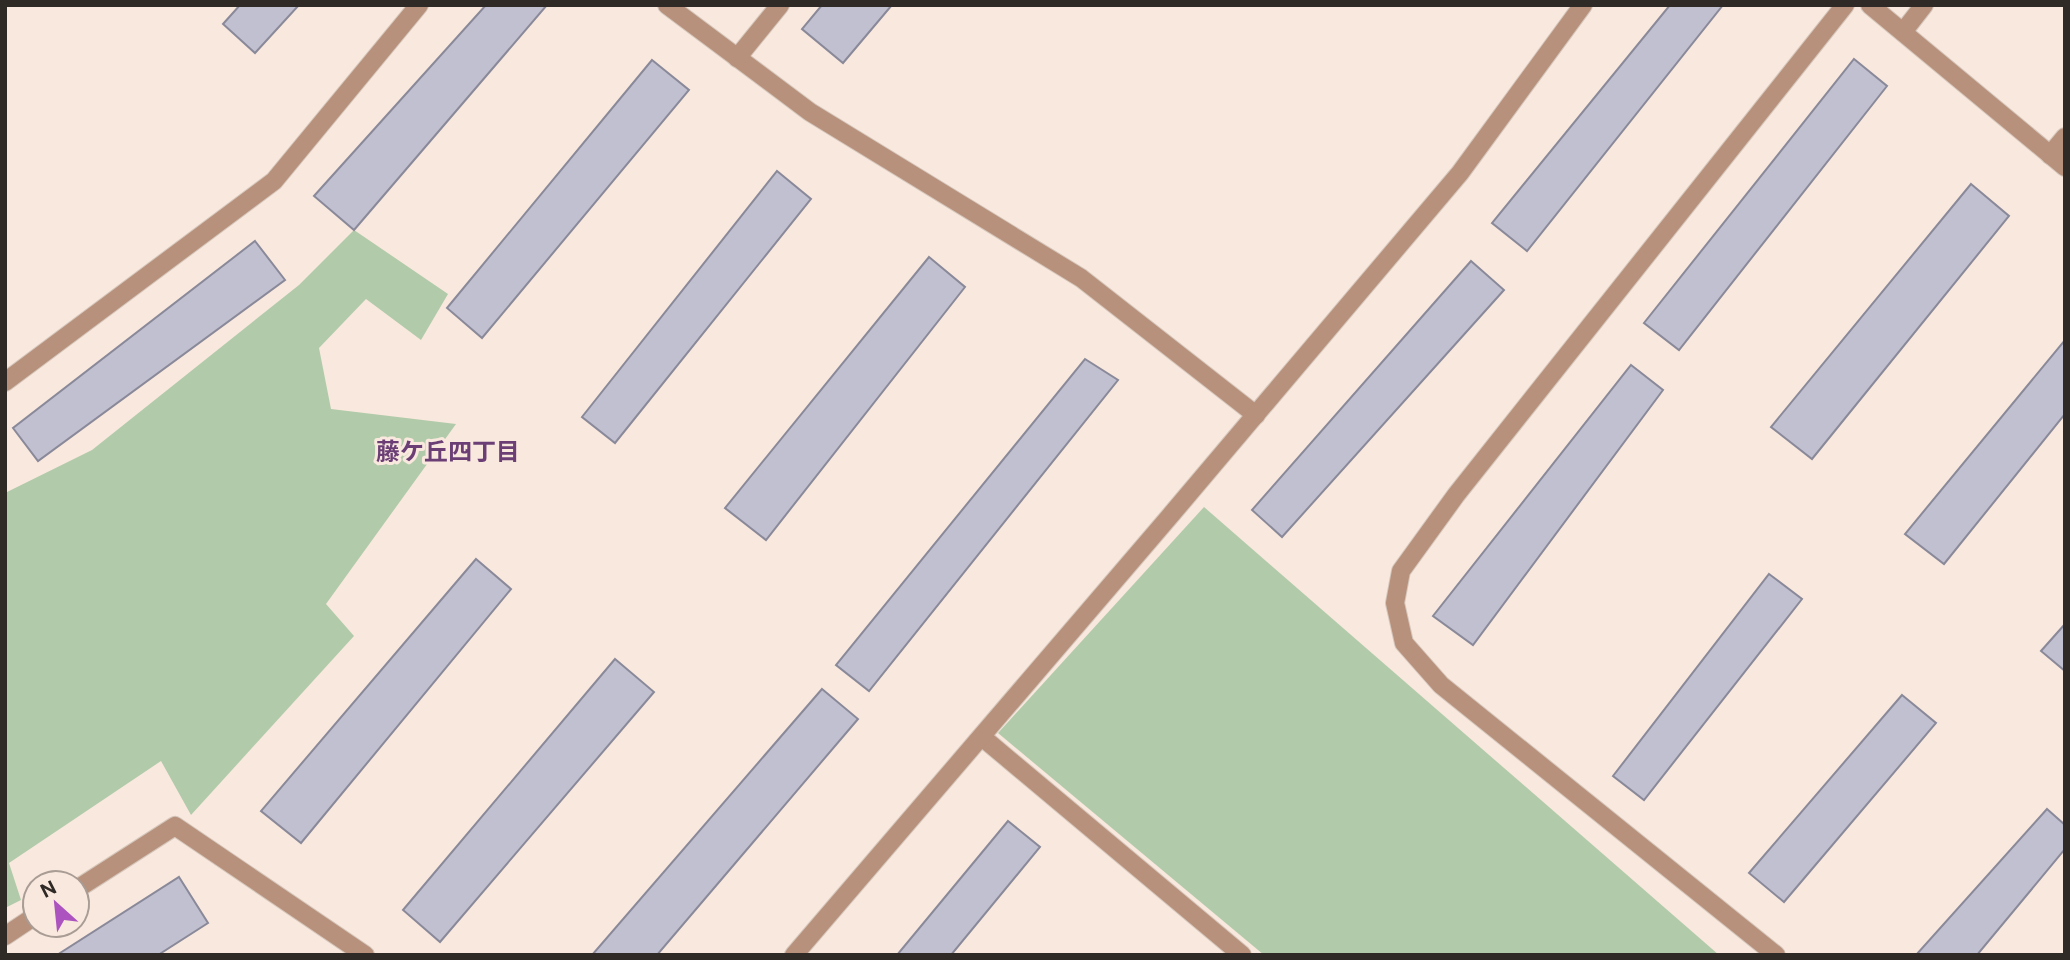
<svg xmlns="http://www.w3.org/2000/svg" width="2070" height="960" font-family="'Public Sans','Noto Sans JP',sans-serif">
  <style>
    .green { fill: #b1cbaa }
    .building { fill: #c0c0d1; stroke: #89899a; stroke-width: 2 }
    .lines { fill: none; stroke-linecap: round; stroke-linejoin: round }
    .minor-casing { stroke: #d5c6bc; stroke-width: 20 }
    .tertiary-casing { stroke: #d5c6bc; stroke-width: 20 }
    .minor { stroke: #b7917b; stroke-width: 18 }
    .tertiary { stroke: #b7917b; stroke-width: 18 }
    .labels { text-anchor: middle; stroke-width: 6; stroke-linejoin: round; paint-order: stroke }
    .neighbourhood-label { font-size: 24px; font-weight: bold; fill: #6b3f76; stroke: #f9e8dd }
  </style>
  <rect width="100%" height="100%" fill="#f9e8dd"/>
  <g class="green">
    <polygon points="354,230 448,294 421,340 366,299 319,348 331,409 456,424 326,604 354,636 191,815 161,761 9,863 21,900 5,908 5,493 92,450 299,285"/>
    <polygon points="1204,507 1719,955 1264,955 998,733"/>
  </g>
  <g class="building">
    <polygon points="240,5 299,5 255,53 223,24"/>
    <polygon points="486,5 547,5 354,230 314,196"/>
    <polygon points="822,5 892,5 843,63 802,29"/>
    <polygon points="1670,5 1723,5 1527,251 1492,223"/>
    <polygon points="1854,59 1887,86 1679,350 1644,323"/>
    <polygon points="652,60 689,90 482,338 447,308"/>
    <polygon points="777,171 811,199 615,443 582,417"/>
    <polygon points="1971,184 2009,216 1812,459 1771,427"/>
    <polygon points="255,241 285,280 38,461 13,428"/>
    <polygon points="929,257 965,287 766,540 725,508"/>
    <polygon points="1471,261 1504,290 1282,537 1252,510"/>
    <polygon points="2065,340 2065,414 1944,564 1905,534"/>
    <polygon points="1085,359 1118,380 869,691 836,665"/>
    <polygon points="1631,365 1663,390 1473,645 1433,616"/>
    <polygon points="476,559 511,589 301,843 261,811"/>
    <polygon points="1769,574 1802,599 1644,800 1613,776"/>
    <polygon points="2065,624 2065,671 2041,651"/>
    <polygon points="615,659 654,692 440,942 403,910"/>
    <polygon points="822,689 858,719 657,955 592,955"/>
    <polygon points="1902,695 1936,723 1784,902 1749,873"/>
    <polygon points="2047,809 2065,825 2065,849 1977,955 1916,955"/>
    <polygon points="1008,821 1040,847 951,955 897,955"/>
    <polygon points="179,877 208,923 158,955 57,955"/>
  </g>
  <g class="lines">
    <g class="minor-casing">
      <g id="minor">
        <polyline points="667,5 810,112 1081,278 1256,415"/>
        <polyline points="1903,32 1924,5"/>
        <polyline points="737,58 780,5"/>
        <polyline points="2050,155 2065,137"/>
        <polyline points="5,382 274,181 419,5"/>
        <polyline points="982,737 1242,955"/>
        <polyline points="77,889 175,826 365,955"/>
        <polyline points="5,936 35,916"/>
        <polyline points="1776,955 1441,685 1404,643 1395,603 1401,571 1456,495 1845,5"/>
      </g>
    </g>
    <g class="tertiary-casing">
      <g id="tertiary">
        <polyline points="1870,5 2065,167"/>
        <polyline points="794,955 1170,516 1460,173 1583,5"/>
      </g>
    </g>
    <use href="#minor" class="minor"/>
    <use href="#tertiary" class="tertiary"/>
  </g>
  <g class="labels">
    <g class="neighbourhood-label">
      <text x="448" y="460">藤ケ丘四丁目</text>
    </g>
  </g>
  <rect width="2070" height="960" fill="none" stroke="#302a26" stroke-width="14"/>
  <g transform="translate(56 904) rotate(333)"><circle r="33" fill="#f9e8dd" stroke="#a99c94" stroke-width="2"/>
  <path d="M0-5L12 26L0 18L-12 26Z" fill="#ac53c0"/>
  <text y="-10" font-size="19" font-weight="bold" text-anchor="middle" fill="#302a26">N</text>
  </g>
</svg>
